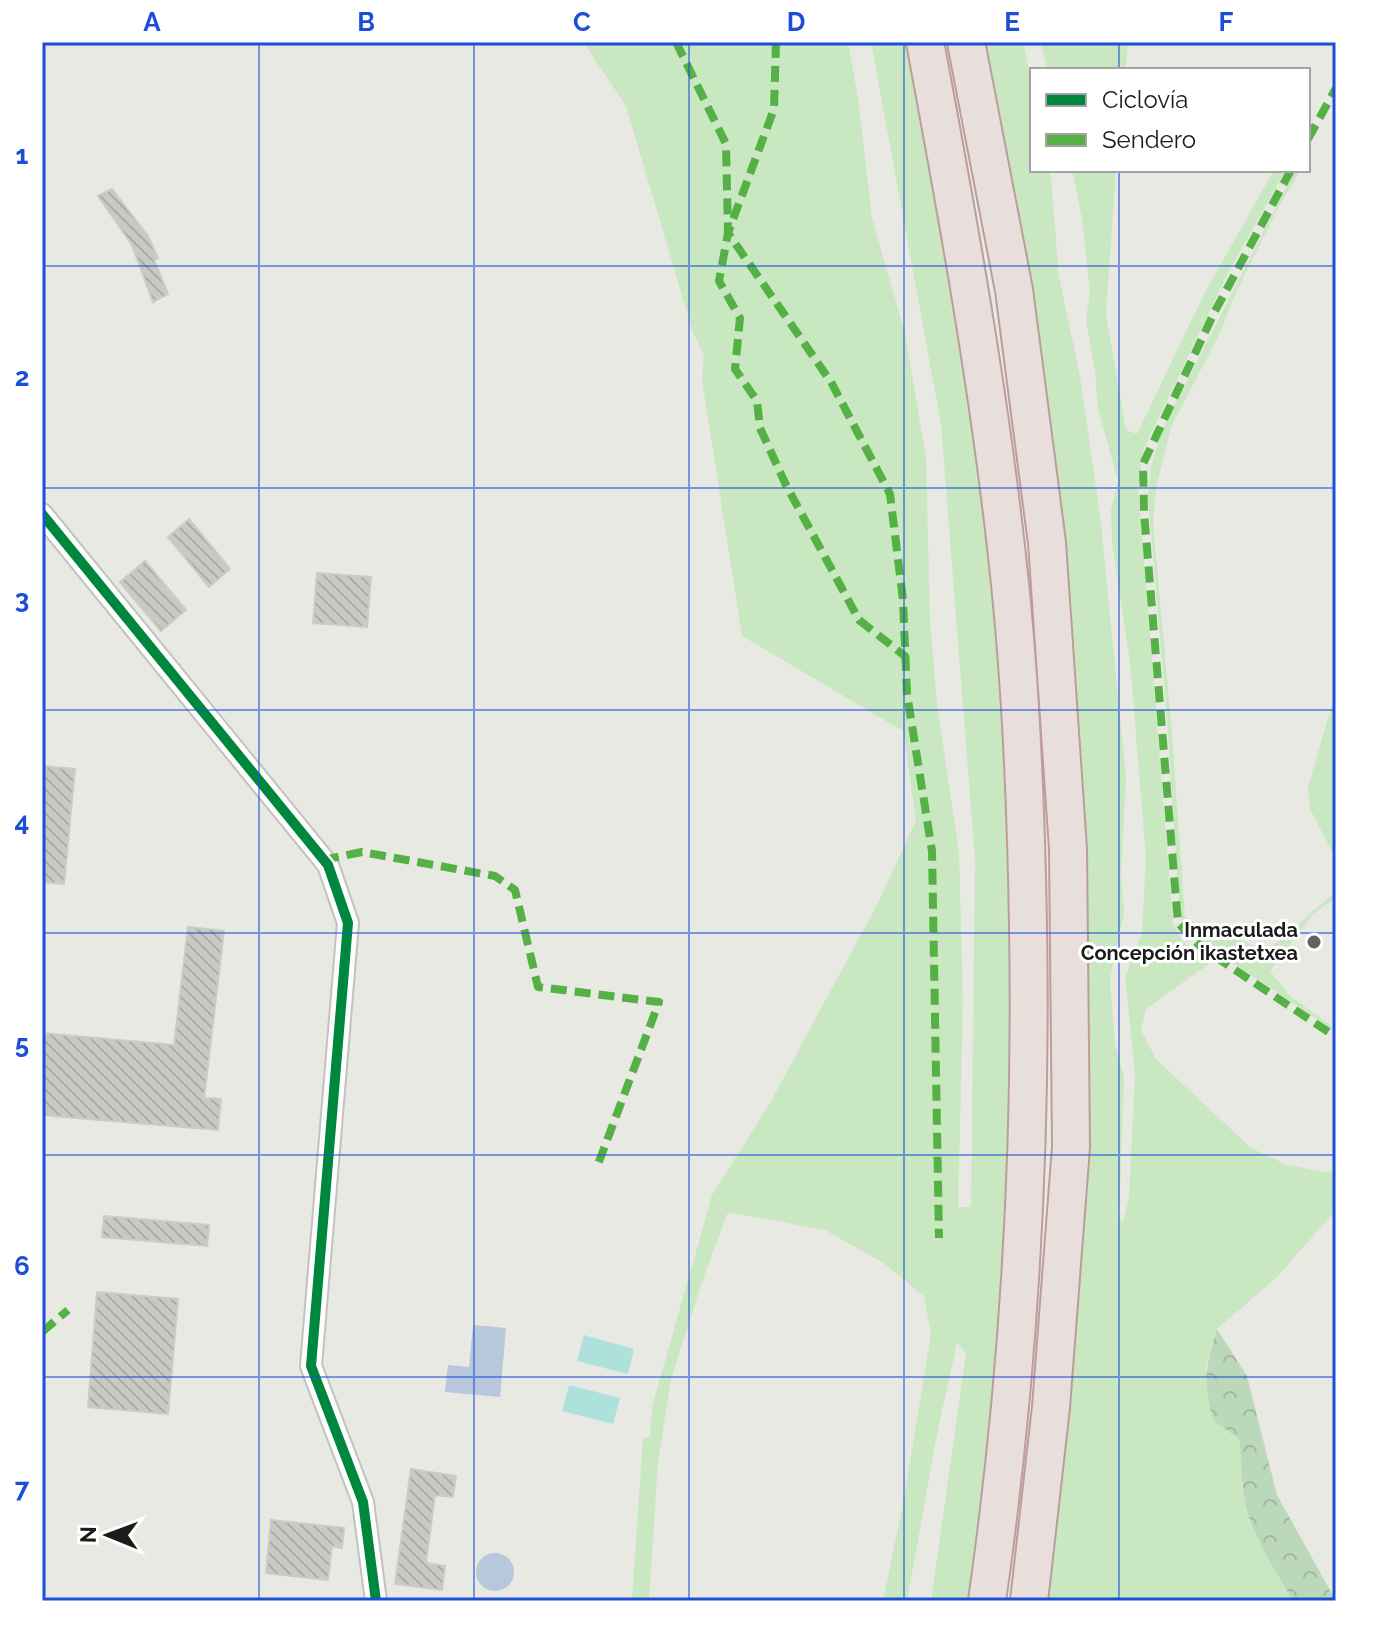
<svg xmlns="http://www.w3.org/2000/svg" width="1378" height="1643" font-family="Raleway,sans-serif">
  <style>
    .grass { fill: #c9e7c1 }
    .forest { fill: url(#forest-crowns) }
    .pitch { fill: #afe1dc }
    .water { fill: #b7c7dc }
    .building { fill: url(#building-back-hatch); stroke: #cccbc4; stroke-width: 2 }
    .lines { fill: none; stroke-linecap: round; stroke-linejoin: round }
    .street-casing { stroke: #c2c2bf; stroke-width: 24 }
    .highway-casing { stroke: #bd9d9a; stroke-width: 40 }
    .street { stroke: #fcfcfb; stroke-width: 20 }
    .highway { stroke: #e8dfdd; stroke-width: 36 }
    .quiet { stroke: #55b145; stroke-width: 8; stroke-dasharray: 16 8; stroke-linecap: butt }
    .cycleway-casing { stroke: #fff; stroke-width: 15 }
    .cycleway { stroke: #00873e; stroke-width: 10 }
    .grid { fill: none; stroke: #1d4ed8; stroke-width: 2; stroke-opacity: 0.55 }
    .poi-dot { fill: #636361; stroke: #fff; stroke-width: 3 }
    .labels { text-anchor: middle; stroke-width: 6; stroke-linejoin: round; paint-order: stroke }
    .poi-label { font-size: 20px; font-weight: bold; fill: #1b1b1b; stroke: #fff; text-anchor: end }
    .neatline { fill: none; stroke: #1d4ed8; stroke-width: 3 }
    .grid-label { font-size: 26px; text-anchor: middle; font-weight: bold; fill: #1d4ed8 }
  </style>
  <defs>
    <pattern id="forest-crowns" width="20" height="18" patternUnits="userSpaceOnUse" patternTransform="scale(2)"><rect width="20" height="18" fill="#bbd8ba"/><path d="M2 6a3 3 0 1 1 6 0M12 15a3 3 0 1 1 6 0" fill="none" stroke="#a0b99f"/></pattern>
    <pattern id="building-back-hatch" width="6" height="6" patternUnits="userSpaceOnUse" patternTransform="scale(2)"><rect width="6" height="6" fill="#cac9c4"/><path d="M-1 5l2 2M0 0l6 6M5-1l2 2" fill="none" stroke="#adaca8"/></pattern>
  </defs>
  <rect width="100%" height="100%" fill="#e9e9e3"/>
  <g class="grass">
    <polygon points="583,42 848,42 858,98 872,218 905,333 926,458 930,620 937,704 959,852 963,1002 958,1207 971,1207 975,860 941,424 871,42 907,42 949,278 986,524 1005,712 1010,873 1009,1139 998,1365 967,1601 931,1601 966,1353 957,1343 938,1429 907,1601 883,1601 902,1509 931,1334 924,1296 882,1262 825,1230 728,1212 704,1276 671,1379 658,1462 649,1601 632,1601 643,1438 650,1437 652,1407 712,1195 770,1103 878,903 916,820 903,731 742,636 702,380 704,355 693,333 626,106"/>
    <path d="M 984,42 L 1023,42 L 1032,84 L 1032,170 L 1050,170 L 1051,179 L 1059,277 L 1080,376 L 1101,522 L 1126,778 L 1121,875 L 1124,913 L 1110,978 L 1115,1043 L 1124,1077 L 1119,1218 L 1123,1222 L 1129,1198 L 1135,1074 L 1125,977 L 1142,933 L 1146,857 L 1130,663 L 1112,542 L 1111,510 L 1118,481 L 1098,409 L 1095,371 L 1086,320 L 1090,291 L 1082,219 L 1072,170 L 1116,170 L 1106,315 L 1126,430 L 1137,434 L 1205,292 L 1274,170 L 1286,170 L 1228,273 L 1144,448 L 1138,486 L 1173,923 L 1183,942 L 1213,961 L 1146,1009 L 1141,1030 L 1156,1059 L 1251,1148 L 1287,1165 L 1326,1172 L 1336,1171 L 1336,1210 L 1277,1277 L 1217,1329 L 1205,1369 C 1216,1391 1229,1413 1238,1437 C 1245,1455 1240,1474 1243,1493 C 1251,1532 1273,1567 1293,1601 L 1043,1601 C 1083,1344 1092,1083 1081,823 C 1077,724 1073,623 1060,525 C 1039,363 1009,203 984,42 Z"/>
    <polygon points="1040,42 1128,42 1125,70 1048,70"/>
    <path d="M 1295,170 L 1301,170 L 1280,204 L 1235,294 L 1221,331 L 1171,427 L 1156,489 L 1153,523 L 1171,722 L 1185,917 L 1205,929 L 1265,949 C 1293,936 1309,910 1336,893 L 1336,898 L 1313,914 L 1270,971 L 1290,996 L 1336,1029 L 1336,1032 L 1191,935 L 1180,916 L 1167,718 L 1148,497 L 1151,467 L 1161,432 Z"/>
    <polygon points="1336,691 1336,859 1310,809 1308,787"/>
  </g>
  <path class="forest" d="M 1217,1329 L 1247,1376 L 1277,1495 L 1336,1601 L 1293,1601 C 1274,1568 1247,1529 1243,1490 C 1241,1473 1242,1456 1239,1439 L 1213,1420 C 1203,1378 1205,1370 1217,1329 Z"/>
  <g class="pitch">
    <polygon points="584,1335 634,1349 628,1374 577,1361"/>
    <polygon points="569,1385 620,1398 613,1424 562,1411"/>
  </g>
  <g class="water">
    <polygon points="473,1325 506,1328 500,1397 445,1392 448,1365 469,1367"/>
    <circle cx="495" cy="1572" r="19"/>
  </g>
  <g class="building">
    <polygon points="112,189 148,236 158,258 154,260 168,294 153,302 132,245 98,196"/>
    <polygon points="189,519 230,569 209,587 168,537"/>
    <polygon points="145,561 186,610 161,631 120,582"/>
    <polygon points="317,573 371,577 367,627 313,623"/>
    <polygon points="42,766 75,769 64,884 42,882"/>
    <polygon points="188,927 224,931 204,1098 221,1099 218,1130 42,1115 42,1033 174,1045"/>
    <polygon points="104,1216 209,1225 207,1246 102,1237"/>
    <polygon points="97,1292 178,1299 168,1414 88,1407"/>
    <polygon points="411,1469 456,1476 453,1497 435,1495 426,1563 445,1566 442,1590 395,1584"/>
    <polygon points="271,1520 344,1528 342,1548 332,1546 328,1580 266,1573"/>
  </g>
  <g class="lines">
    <g class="street-casing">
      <polyline id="street" points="42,514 328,865 348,923 311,1366 363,1502 376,1601"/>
    </g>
    <g class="highway-casing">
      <g id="highway">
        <path d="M 925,42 C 957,213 988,383 1007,556 C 1021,678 1026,802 1028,925 C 1032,1152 1019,1377 987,1601"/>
        <polyline points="966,42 1014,290 1047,543 1068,849 1071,1147 1051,1407 1029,1601"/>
      </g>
    </g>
    <use href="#street" class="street"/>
    <use href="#highway" class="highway"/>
    <g class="quiet">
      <polyline points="676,42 726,144 728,233 831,382 890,494 903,600 907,694 932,851 939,1238"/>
      <polyline points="776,42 774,109 728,233 719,281 740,318 735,369 757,401 760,428 786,485 859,620 906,657"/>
      <polyline points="1308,139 1336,88"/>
      <polyline points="1291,170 1214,313 1143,464 1144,512 1178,923 1202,948 1336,1037"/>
      <polyline points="323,860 362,852 495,876 515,890 538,987 659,1002 597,1167"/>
      <polyline points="42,1332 68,1310"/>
    </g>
    <g class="cycleway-casing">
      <polyline id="cycleway" points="42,514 328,865 348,923 311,1366 363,1502 376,1601"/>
    </g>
    <use href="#cycleway" class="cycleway"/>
  </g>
  <path class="grid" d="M 259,42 L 259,1601M 474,42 L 474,1601M 689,42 L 689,1601M 904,42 L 904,1601M 1119,42 L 1119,70M 1119,170 L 1119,1601M 42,266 L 1336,266M 42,488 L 1336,488M 42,710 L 1336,710M 42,933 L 1336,933M 42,1155 L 1336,1155M 42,1377 L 1336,1377"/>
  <circle class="poi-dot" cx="1314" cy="942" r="8"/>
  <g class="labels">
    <g class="poi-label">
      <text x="1298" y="937">Inmaculada<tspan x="1298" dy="23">Concepción ikastetxea</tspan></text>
    </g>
  </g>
  <rect width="1378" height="1643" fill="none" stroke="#ffffff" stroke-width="88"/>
  <rect x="1030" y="68" width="280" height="104" fill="#ffffff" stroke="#a4a4a4" stroke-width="2"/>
  <rect x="1046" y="94" width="40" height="12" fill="#00873e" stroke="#a4a4a4" stroke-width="2"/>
  <text x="1102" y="108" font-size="24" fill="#1b1b1b">Ciclovía</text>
  <rect x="1046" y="134" width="40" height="12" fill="#55b145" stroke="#a4a4a4" stroke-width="2"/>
  <text x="1102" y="148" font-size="24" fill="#1b1b1b">Sendero</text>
  <g transform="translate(108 1535) rotate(271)" stroke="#ffffff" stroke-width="6" paint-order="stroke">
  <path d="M0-6L14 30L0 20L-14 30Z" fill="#1b1b1b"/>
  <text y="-12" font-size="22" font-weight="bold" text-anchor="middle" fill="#1b1b1b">N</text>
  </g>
  <rect x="44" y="44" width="1290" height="1555" class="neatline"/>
  <g class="grid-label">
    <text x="152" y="31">A</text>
    <text x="366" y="31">B</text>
    <text x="582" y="31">C</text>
    <text x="796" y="31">D</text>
    <text x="1012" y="31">E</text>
    <text x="1226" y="31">F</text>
    <text x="22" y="164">1</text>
    <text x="22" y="386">2</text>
    <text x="22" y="608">3</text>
    <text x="22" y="831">4</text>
    <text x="22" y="1053">5</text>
    <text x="22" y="1275">6</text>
    <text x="22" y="1497">7</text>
  </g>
</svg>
